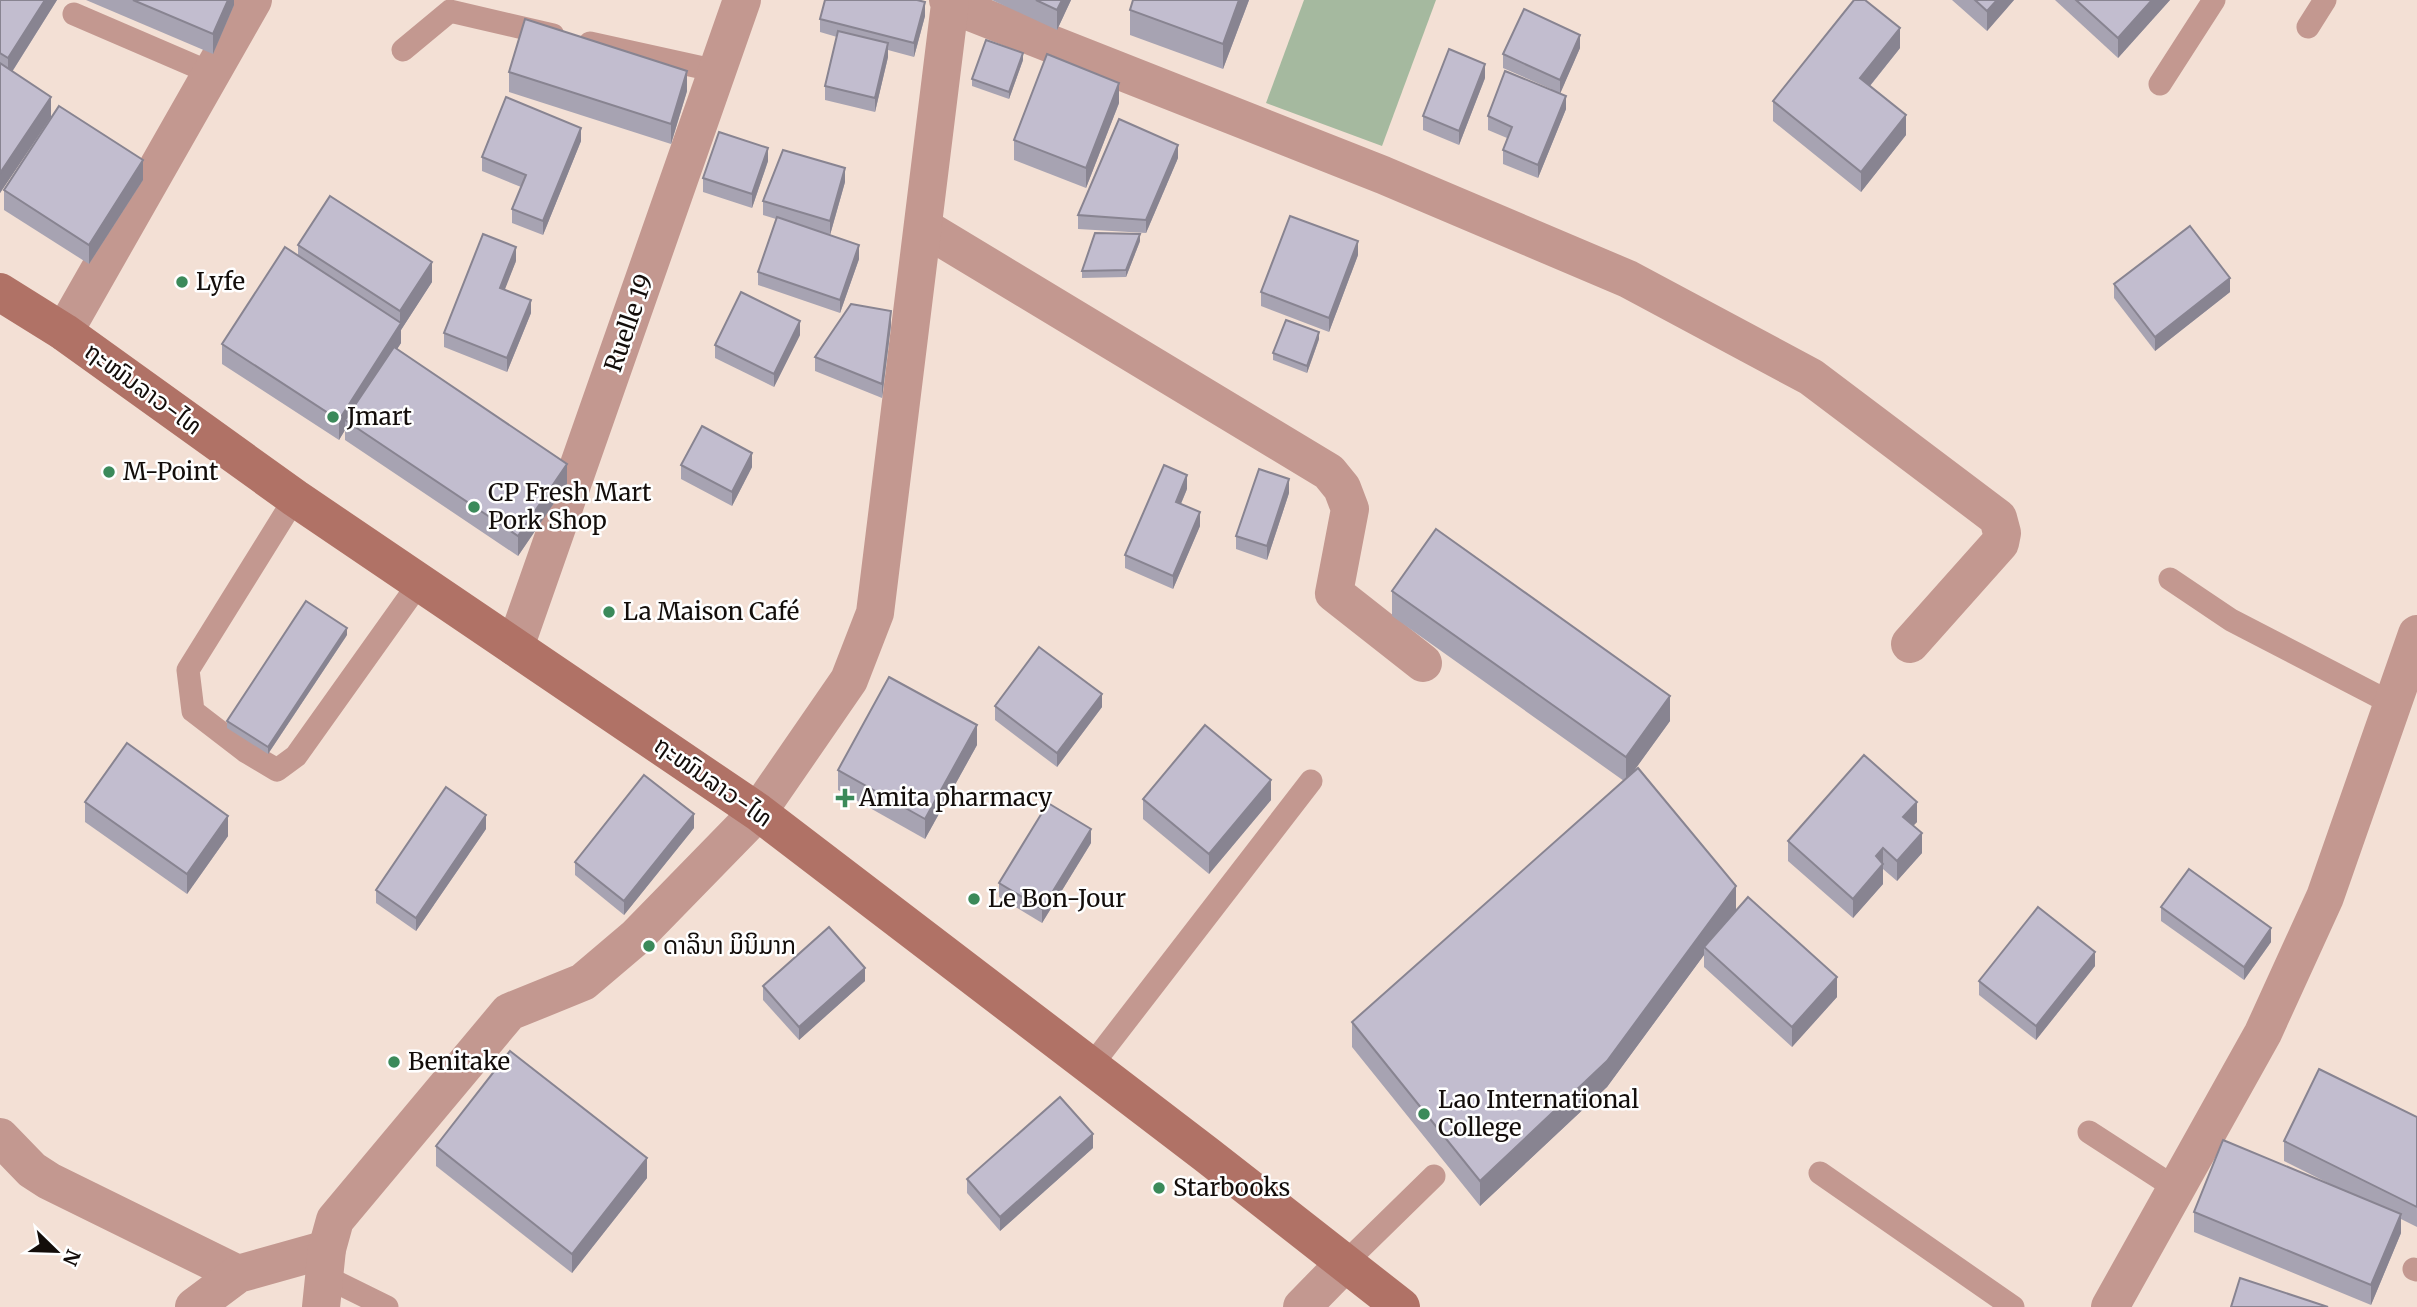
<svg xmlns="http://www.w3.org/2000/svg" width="2417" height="1307" font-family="Merriweather,'Noto Sans Lao',serif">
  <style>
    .green { fill: #a5b99f }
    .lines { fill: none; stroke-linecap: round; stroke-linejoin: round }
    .lane { stroke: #c39890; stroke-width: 23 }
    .street { stroke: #c39890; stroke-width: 38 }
    .secondary { stroke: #b07266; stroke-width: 38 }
    .wall { fill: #a7a3b2 }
    .shaded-wall { fill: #888491 }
    .building { fill: #c2bdcf; stroke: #888491; stroke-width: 2 }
    .poi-dot { fill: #3b8a5a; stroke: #fff; stroke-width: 2.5 }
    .labels { text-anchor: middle; stroke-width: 5; stroke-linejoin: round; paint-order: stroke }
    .poi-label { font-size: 24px; fill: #130d0a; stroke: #fff; text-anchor: start }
    .street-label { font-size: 24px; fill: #130d0a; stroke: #fff }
  </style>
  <rect width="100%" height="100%" fill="#f3e0d5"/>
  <polygon class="green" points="1304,0 1436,0 1382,146 1266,103"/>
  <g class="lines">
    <g class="lane">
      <polyline points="74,14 211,73"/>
      <polyline points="2308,27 2325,0"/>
      <polyline points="590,43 717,71"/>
      <polyline points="403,50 450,11 553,35"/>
      <polyline points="2160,84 2214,0"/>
      <polyline points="295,498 188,670 193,711 245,751 277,770 296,756 420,582"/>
      <polyline points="2170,579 2231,620 2393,704"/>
      <polyline points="1091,1066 1311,781"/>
      <polyline points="2089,1132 2177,1189"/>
      <polyline points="1820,1173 2013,1307"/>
      <polyline points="1345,1263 1434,1176"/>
      <polyline points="2414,1269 2417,1270"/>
      <polyline points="324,1276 387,1307"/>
    </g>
    <g class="street">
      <polyline points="950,4 1383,175 1628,279 1811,377 1998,518 2002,533 2000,543 1910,644"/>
      <polyline points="923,227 1329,472 1342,488 1350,509 1334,593 1423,663"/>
      <polyline points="64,332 253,0"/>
      <polyline points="515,647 742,0"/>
      <polyline points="0,1137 32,1170 49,1181 238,1274"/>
      <polyline points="194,1307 238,1274 327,1249"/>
      <polyline points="321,1307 327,1249 335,1220 509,1012 583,982 636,937 758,812 849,680 875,613 950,4 948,0"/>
      <polyline points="1302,1307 1345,1263"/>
      <polyline points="2110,1307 2263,1033 2325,897 2417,634"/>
    </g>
    <polyline class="secondary" points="0,292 64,332 295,498 758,812 1207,1155 1401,1307"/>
  </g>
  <g class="wall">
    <polygon points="0,0 57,0 12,72 51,117 0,193"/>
    <polygon points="86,0 234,0 234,5 213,54"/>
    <polygon points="992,0 1071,0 1057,30"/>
    <polygon points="1133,0 1249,0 1223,69 1130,35 1130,10"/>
    <polygon points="1952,0 2014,0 1987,31"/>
    <polygon points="2055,0 2170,0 2118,58"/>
    <polygon points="925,16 914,57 888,50 888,57 875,112 825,100 825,86 837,37 820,32 820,19"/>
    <polygon points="1580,48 1560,93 1566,109 1538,178 1503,164 1503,150 1507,138 1488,130 1488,116 1551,89 1503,68 1503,54"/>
    <polygon points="1900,48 1870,86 1906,135 1861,192 1773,121 1773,101"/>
    <polygon points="1023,60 1009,99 972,86 972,79"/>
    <polygon points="509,72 687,91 671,144 509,92"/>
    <polygon points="1485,78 1459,145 1423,130 1423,116"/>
    <polygon points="1119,103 1086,188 1014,160 1014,140"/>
    <polygon points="581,141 543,235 512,223 512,209 521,187 482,171 482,157"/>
    <polygon points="1178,158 1146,233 1078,229 1078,215"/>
    <polygon points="768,161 752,208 703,192 703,178"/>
    <polygon points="143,180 89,264 4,210 4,190"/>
    <polygon points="845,182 830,235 810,229 859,259 840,313 758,285 758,272 776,219 763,215 763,201"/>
    <polygon points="1140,241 1126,277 1082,278 1082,271"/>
    <polygon points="298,245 432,282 401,330 401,343 397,349 567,484 518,556 345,440 345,430 339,440 222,364 222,344 298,256"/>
    <polygon points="1358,255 1329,332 1261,306 1261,292"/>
    <polygon points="516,261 504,290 531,313 507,372 444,347 444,333"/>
    <polygon points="2114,284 2230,292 2155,351 2114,298"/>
    <polygon points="891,325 882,398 815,371 815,357"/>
    <polygon points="800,335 774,387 715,358 715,345"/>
    <polygon points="1319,339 1307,373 1273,360 1273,353"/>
    <polygon points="681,465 752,467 732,506 681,479"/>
    <polygon points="1187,489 1181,504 1200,526 1173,589 1125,568 1125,555"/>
    <polygon points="1289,493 1267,560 1236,549 1236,536"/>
    <polygon points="1392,591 1670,721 1632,773 1736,911 1837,997 1792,1047 1704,967 1704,955 1607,1087 1480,1206 1352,1047 1352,1022 1624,781 1392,616"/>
    <polygon points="347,635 268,754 227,728 227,721"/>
    <polygon points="995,706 1102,707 1057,767 995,720"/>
    <polygon points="977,745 925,839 838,790 838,770"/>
    <polygon points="1143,799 1271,800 1209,874 1143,819"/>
    <polygon points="85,802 228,836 187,894 85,822"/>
    <polygon points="1917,822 1913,825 1922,853 1897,881 1883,869 1883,884 1853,918 1788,861 1788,841"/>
    <polygon points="694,828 624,915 575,875 575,862"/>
    <polygon points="486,829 416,931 376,903 376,890"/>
    <polygon points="1091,843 1042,923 999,897 999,883"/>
    <polygon points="2161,907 2271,942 2244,980 2161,921"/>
    <polygon points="2095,966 2036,1040 1979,995 1979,981"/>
    <polygon points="865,981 799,1040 763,1000 763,986"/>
    <polygon points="2417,1117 2417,1227 2401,1219 2401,1233 2371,1305 2194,1232 2194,1212 2332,1185 2284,1161 2284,1141"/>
    <polygon points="436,1146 647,1178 572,1273 436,1166"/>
    <polygon points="1093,1148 1000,1231 967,1193 967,1179"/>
  </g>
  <g class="shaded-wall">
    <polygon points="45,0 57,0 8,78 8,58"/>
    <polygon points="228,0 234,0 234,5 213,54 213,34"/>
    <polygon points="1062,0 1071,0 1057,30 1057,10"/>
    <polygon points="1239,0 1249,0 1223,69 1223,44"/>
    <polygon points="1997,0 2014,0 1987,31 1987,11"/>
    <polygon points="2152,0 2170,0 2118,58 2118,38"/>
    <polygon points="925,2 925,16 914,57 914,43"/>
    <polygon points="1900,28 1900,48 1860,98 1860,78"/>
    <polygon points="1580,35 1580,48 1560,94 1560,80"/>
    <polygon points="888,43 888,57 875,112 875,98"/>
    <polygon points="1023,53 1023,60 1009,99 1009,92"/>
    <polygon points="1485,64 1485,78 1459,145 1459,131"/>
    <polygon points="687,71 687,91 671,144 671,124"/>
    <polygon points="1119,83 1119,103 1086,188 1086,168"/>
    <polygon points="1566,96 1566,109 1538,178 1538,165"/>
    <polygon points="51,97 51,117 0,193 0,173"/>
    <polygon points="1906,115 1906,135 1861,192 1861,172"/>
    <polygon points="581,128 581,141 543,235 543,221"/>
    <polygon points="1178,145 1178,158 1146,233 1146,220"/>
    <polygon points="768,148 768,161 752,208 752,194"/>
    <polygon points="143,160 143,180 89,264 89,245"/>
    <polygon points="845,168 845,182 830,235 830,221"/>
    <polygon points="1140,234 1140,241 1126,277 1126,270"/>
    <polygon points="1358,241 1358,255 1329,332 1329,318"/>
    <polygon points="859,245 859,259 840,313 840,300"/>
    <polygon points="516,247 516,261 500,302 500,288"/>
    <polygon points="432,262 432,282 401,330 401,343 350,423 345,420 345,430 339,440 339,420 400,324 400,311"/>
    <polygon points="2230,278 2230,292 2155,351 2155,337"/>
    <polygon points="531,300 531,313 507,372 507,358"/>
    <polygon points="891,311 891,325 882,398 882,384"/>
    <polygon points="800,321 800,335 774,387 774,374"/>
    <polygon points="1319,332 1319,339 1307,373 1307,366"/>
    <polygon points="752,453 752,467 732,506 732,492"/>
    <polygon points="567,464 567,484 518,556 518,536"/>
    <polygon points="1187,475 1187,489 1176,515 1176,502"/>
    <polygon points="1289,479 1289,493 1267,560 1267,546"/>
    <polygon points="1200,512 1200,526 1173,589 1173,576"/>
    <polygon points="347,628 347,635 268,754 268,747"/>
    <polygon points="1102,694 1102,707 1057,767 1057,753"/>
    <polygon points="1670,696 1670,721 1626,782 1626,757"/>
    <polygon points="977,725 977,745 925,839 925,819"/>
    <polygon points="1271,780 1271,800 1209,874 1209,854"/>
    <polygon points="1917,802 1917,822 1903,837 1903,817"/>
    <polygon points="694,814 694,828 624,915 624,901"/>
    <polygon points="486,815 486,829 416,931 416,918"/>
    <polygon points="228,816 228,836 187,894 187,874"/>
    <polygon points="1091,829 1091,843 1042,923 1042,909"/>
    <polygon points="1922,833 1922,853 1897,881 1897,861"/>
    <polygon points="1883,848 1883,884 1853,918 1853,899 1876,856"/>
    <polygon points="1736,886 1736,911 1704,947 1704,955 1607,1087 1480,1206 1480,1181"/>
    <polygon points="2271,928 2271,942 2244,980 2244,967"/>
    <polygon points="2095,952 2095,966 2036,1040 2036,1026"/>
    <polygon points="865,968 865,981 799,1040 799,1027"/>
    <polygon points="1837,977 1837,997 1792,1047 1792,1027"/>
    <polygon points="1093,1134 1093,1148 1000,1231 1000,1217"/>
    <polygon points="647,1158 647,1178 572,1273 572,1254"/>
    <polygon points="2401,1214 2401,1233 2371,1305 2371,1285"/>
  </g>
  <g class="building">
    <polygon points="0,0 45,0 8,58 0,53"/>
    <polygon points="133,0 228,0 213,34"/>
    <polygon points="825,0 917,0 925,2 914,43 820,19"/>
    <polygon points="1036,0 1062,0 1057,10"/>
    <polygon points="1133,0 1239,0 1223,44 1130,10"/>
    <polygon points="1854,0 1865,0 1900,28 1860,78 1906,115 1861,172 1773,101"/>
    <polygon points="1975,0 1997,0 1987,11"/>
    <polygon points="2076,0 2152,0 2118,38"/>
    <polygon points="1524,9 1580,35 1560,80 1503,54"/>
    <polygon points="525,19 687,71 671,124 509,72"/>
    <polygon points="838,31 888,43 875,98 825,86"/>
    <polygon points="986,40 1023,53 1009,92 972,79"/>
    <polygon points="1449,49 1485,64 1459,131 1423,116"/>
    <polygon points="1047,54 1119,83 1086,168 1014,140"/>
    <polygon points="0,63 51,97 0,173"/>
    <polygon points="1505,71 1566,96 1538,165 1503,150 1512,127 1488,116"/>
    <polygon points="506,97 581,128 543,221 512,209 526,175 482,157"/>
    <polygon points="59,106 143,160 89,245 4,190"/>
    <polygon points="1119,119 1178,145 1146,220 1078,215"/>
    <polygon points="719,132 768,148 752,194 703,178"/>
    <polygon points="783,150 845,168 830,221 763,201"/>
    <polygon points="330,196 432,262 400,311 298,245"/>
    <polygon points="1290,216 1358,241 1329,318 1261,292"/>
    <polygon points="777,217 859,245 840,300 758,272"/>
    <polygon points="2190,226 2230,278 2155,337 2114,284"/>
    <polygon points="1095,233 1140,234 1126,270 1082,271"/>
    <polygon points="483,234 516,247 500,288 531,300 507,358 444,333"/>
    <polygon points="285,247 401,323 339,420 222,344"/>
    <polygon points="741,292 800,321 774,374 715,345"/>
    <polygon points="851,304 891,311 882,384 815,357"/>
    <polygon points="1286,320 1319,332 1307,366 1273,353"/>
    <polygon points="394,347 567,464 518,536 345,420"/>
    <polygon points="702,426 752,453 732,492 681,465"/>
    <polygon points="1164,465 1187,475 1176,502 1200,512 1173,576 1125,555"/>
    <polygon points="1259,469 1289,479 1267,546 1236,536"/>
    <polygon points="1436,529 1670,696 1626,757 1392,591"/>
    <polygon points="306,601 347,628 268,747 227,721"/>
    <polygon points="1039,647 1102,694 1057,753 995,706"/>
    <polygon points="889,677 977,725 925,819 838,770"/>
    <polygon points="1205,725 1271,780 1209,854 1143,799"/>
    <polygon points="127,743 228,816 187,874 85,802"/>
    <polygon points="1864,755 1917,802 1903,817 1922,833 1897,861 1883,848 1876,856 1883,864 1853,899 1788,841"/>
    <polygon points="1638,768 1736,886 1607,1061 1480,1181 1352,1022"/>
    <polygon points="644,775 694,814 624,901 575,862"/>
    <polygon points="446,787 486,815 416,918 376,890"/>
    <polygon points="1048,803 1091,829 1042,909 999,883"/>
    <polygon points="2189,869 2271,928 2244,967 2161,907"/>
    <polygon points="1748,897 1837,977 1792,1027 1704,947"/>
    <polygon points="2038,907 2095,952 2036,1026 1979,981"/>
    <polygon points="829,927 865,968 799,1027 763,986"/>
    <polygon points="510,1051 647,1158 572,1254 436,1146"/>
    <polygon points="2319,1069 2417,1117 2417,1207 2284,1141"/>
    <polygon points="1060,1097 1093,1134 1000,1217 967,1179"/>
    <polygon points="2223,1140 2401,1214 2371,1285 2194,1212"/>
    <polygon points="2240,1278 2328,1307 2231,1307"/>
  </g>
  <g class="poi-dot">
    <circle cx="182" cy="282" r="7"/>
    <circle cx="333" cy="417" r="7"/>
    <circle cx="109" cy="472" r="7"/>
    <circle cx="474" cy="507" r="7"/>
    <circle cx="609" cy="612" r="7"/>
    <path d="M841.5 787.5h7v7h7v7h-7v7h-7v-7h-7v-7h7z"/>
    <circle cx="974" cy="899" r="7"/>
    <circle cx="649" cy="946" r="7"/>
    <circle cx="394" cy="1062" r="7"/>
    <circle cx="1424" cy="1114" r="7"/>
    <circle cx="1159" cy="1188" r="7"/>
  </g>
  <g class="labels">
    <g class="poi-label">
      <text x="196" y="290">Lyfe</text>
      <text x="347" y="425">Jmart</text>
      <text x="123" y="480">M-Point</text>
      <text x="488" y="501">CP Fresh Mart<tspan x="488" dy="28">Pork Shop</tspan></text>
      <text x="623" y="620">La Maison Café</text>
      <text x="859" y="806">Amita pharmacy</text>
      <text x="988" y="907">Le Bon-Jour</text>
      <text x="663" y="954">ດາລິນາ ມິນິມາກ</text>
      <text x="408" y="1070">Benitake</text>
      <text x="1438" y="1108">Lao International<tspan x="1438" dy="28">College</tspan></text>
      <text x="1173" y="1196">Starbooks</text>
    </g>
    <g class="street-label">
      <text transform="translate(629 323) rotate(-71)" y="8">Ruelle 19</text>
      <text transform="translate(143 389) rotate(36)" y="8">ຖະໜົນລາວ-ໄທ</text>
      <text transform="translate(713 782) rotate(35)" y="8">ຖະໜົນລາວ-ໄທ</text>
    </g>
  </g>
  <g transform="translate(56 1251) rotate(113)" stroke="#ffffff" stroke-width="5" paint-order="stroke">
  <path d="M0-5L12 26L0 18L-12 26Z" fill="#130d0a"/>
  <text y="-10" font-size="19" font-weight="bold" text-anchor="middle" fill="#130d0a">N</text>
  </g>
</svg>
